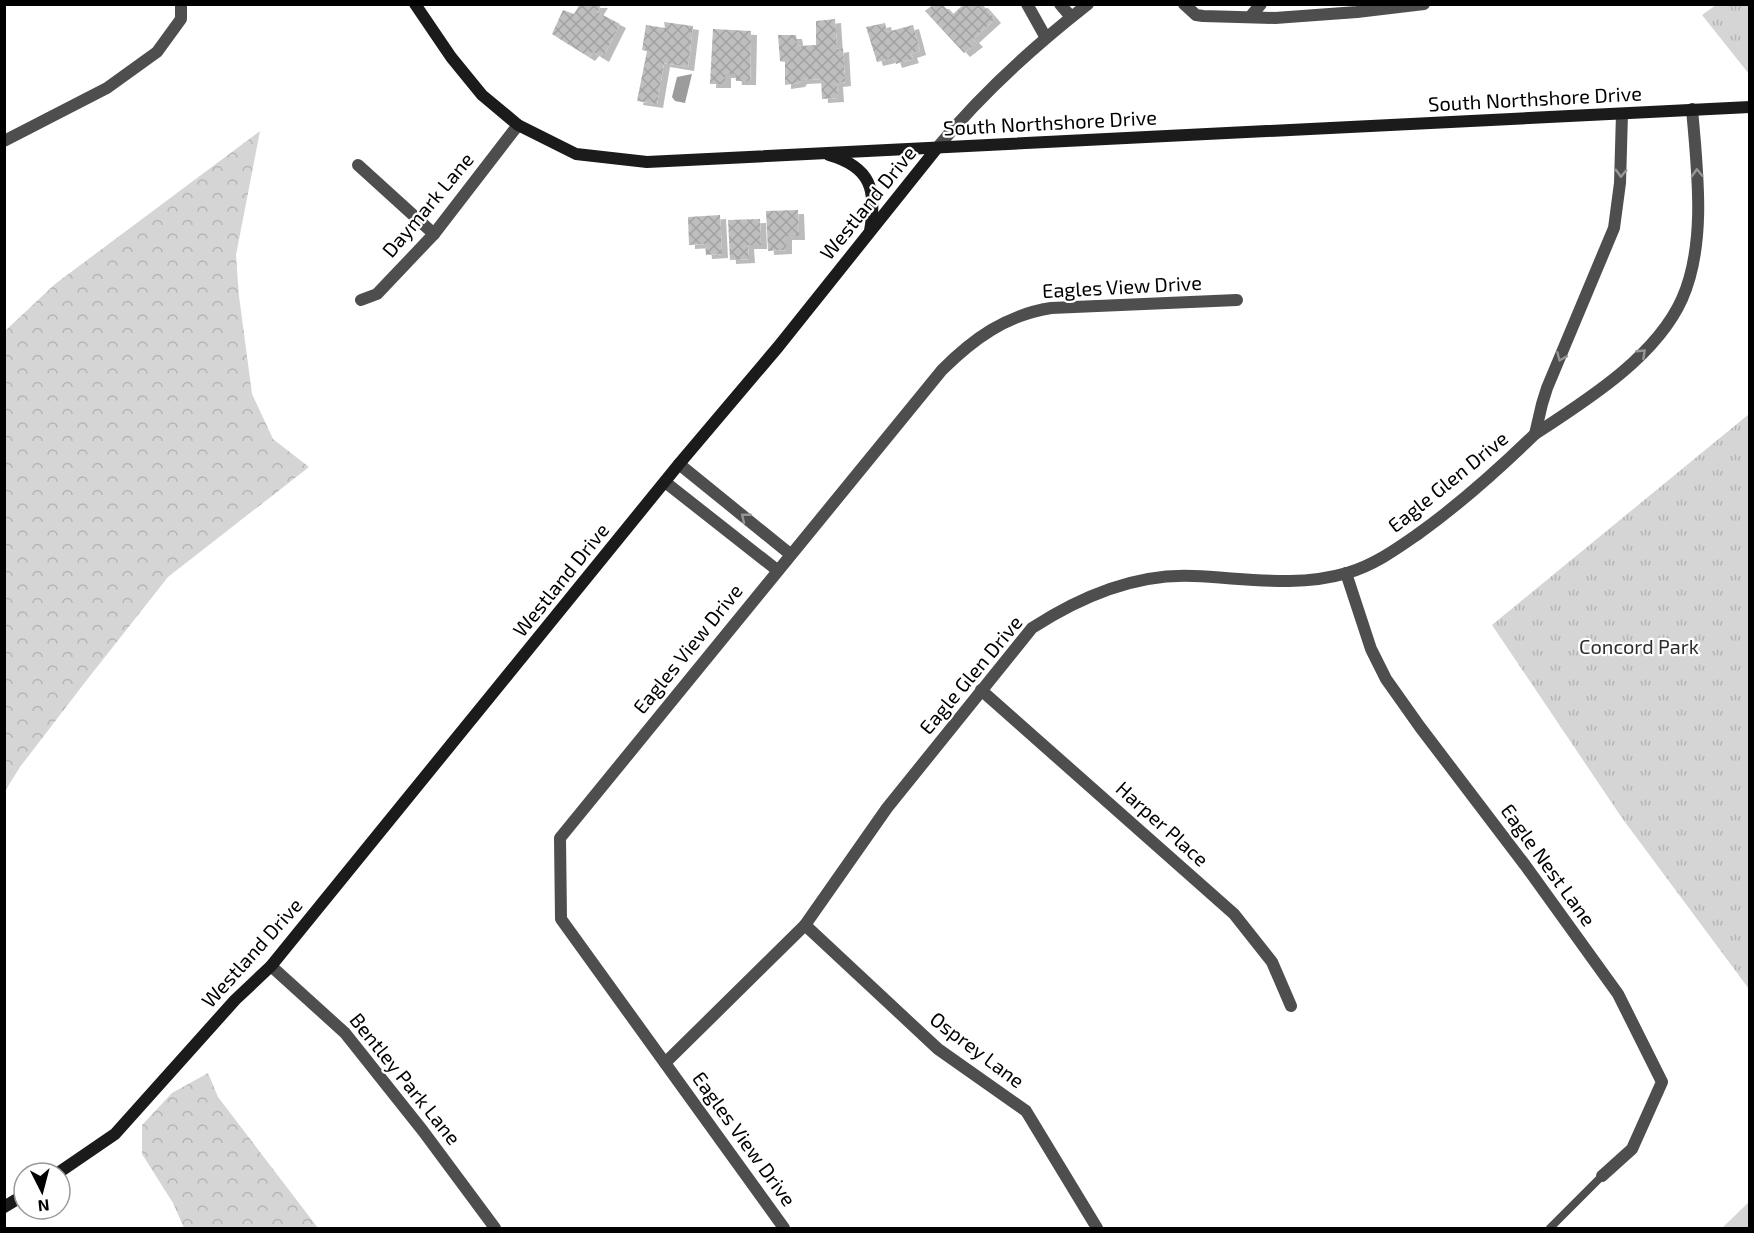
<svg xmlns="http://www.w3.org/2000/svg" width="1754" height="1233" font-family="'Exo 2',sans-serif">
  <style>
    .forest { fill: url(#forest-crowns) }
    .park { fill: url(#park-tufts) }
    .water { fill: #9c9c9c }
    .building { fill: url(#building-cross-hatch); filter: url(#shadow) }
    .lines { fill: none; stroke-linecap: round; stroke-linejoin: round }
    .service { stroke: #4e4e4e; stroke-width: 8 }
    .minor { stroke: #4e4e4e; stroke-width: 12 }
    .secondary { stroke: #1b1b1b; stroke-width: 12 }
    .oneway { stroke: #959595 }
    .labels { text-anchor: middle; stroke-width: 4.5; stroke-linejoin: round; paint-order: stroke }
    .street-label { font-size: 20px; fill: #000; stroke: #fff }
    .park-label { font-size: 20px; fill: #2c2c2c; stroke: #fff }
  </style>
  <defs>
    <pattern id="forest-crowns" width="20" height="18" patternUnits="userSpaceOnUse" patternTransform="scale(1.5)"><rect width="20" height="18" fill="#d5d5d5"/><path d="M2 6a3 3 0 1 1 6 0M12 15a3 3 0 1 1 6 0" fill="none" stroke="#b5b5b5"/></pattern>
    <pattern id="park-tufts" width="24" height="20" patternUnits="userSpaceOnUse" patternTransform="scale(1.5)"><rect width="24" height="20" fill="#d5d5d5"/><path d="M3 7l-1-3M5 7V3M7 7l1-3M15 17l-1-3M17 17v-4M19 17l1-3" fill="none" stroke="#b5b5b5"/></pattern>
    <pattern id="building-cross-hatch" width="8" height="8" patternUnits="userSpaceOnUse" patternTransform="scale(1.5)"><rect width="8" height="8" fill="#bebebe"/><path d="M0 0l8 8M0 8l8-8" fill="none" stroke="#a2a2a2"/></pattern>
    <filter id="shadow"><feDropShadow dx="6" dy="4" stdDeviation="0" flood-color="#0004"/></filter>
  </defs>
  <rect width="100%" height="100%" fill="#fff"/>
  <g class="forest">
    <polygon points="260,131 236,255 239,296 252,394 273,439 309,467 168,577 86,681 20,767 5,791 5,331 55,284"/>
    <polygon points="208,1073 218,1097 318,1228 184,1228 173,1203 142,1154 142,1125 172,1093"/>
  </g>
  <g class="park">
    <polygon points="1716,5 1749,5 1749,74 1702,15"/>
    <polygon points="1749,414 1749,989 1622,818 1492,625"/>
    <polygon points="1749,1202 1749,1228 1722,1228"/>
  </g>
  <polygon class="water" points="692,74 685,103 675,101 672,97 677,77"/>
  <g class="building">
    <polygon points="580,4 602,4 597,12 620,24 603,58 593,52 589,57 552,34 563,10 574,14"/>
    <polygon points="964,4 982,4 995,19 973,39 977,43 964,53 925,11 933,5 943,5 952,15"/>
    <polygon points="835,19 837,49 843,48 845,82 837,83 838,98 822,99 821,79 801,80 799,83 785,85 785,62 780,61 778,35 796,35 798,46 816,45 816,21"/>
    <polygon points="664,22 693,26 688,67 664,63 657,104 637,101 647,51 642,50 646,25 665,28"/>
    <polygon points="885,23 887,32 913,25 920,51 911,54 913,59 896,64 894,58 877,62 866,27"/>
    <polygon points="713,29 751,31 750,81 736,81 735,74 725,74 725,84 710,84"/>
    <polygon points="798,210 799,236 786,236 786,250 768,251 766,211"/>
    <polygon points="720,215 722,254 706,255 705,244 689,245 688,217"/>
    <polygon points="760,219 761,245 748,245 749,259 730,260 728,220"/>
  </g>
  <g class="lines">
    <polyline class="service" points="1550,1228 1602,1176"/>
    <g class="minor">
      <polyline points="1027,4 1046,38"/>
      <polyline points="1060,4 1071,17"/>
      <polyline points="1184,4 1196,15 1203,16 1275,18 1357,12 1424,4"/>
      <polyline points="1250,17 1261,4"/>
      <path d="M 1622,114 L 1620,183 L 1614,228 L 1547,388 L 1542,404 L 1535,434 C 1587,400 1656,357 1682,299 C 1707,243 1697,168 1692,109"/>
      <polyline points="4,141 107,88 157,52 181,19 181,4"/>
      <path d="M 937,148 C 981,94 1033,47 1088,4"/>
      <polyline points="358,165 434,234"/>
      <polyline points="361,300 377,294 434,234 518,125"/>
      <polyline points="679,464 790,554"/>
      <polyline points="665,482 777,570"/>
      <polyline points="1346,573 1371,649 1386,679 1420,727 1525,865 1618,994 1662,1082 1632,1149 1602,1176"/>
      <polyline points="981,690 1234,914 1272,962 1291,1006"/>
      <polyline points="805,925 938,1049 1026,1111 1097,1228"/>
      <polyline points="271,966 345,1033 423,1131 495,1228"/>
      <path d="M 665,1063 L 805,925 L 887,808 L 1032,628 C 1080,597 1136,573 1194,576 C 1245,578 1296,588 1347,573 C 1374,565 1395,550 1418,534 C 1460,504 1498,470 1535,434"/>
      <path d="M 784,1228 L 561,919 L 560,838 L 942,370 C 973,339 1006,315 1051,308 L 1237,300"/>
    </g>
    <g class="secondary">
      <polyline points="415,4 451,57 482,95 518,125 576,154 647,162 1750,107"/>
      <path d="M 829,155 C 871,167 877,190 870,231"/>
      <polyline points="58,1173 115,1134 235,1000 271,966 679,464 778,347 937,148"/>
      <polyline points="4,1207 24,1195"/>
    </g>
  </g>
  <defs><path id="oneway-chevron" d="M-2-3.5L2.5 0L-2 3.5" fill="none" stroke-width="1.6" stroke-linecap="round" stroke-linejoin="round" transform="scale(1.5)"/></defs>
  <g class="oneway">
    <use href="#oneway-chevron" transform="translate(1621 173) rotate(92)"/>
    <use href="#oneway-chevron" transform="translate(1697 173) rotate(-92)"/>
    <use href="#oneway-chevron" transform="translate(1642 353) rotate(-43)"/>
    <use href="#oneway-chevron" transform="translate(1561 357) rotate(113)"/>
    <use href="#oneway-chevron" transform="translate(745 517) rotate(-141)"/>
  </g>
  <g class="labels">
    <g class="street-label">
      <text transform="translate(1535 99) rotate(-3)" y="7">South Northshore Drive</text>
      <text transform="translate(1050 123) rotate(-3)" y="7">South Northshore Drive</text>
      <text transform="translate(868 203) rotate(-51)" y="7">Westland Drive</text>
      <text transform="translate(428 205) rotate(-50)" y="7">Daymark Lane</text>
      <text transform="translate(1122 287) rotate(-3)" y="7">Eagles View Drive</text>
      <text transform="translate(1448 482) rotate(-39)" y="7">Eagle Glen Drive</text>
      <text transform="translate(561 580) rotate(-51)" y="7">Westland Drive</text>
      <text transform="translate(688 649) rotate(-51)" y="7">Eagles View Drive</text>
      <text transform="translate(971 675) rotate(-50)" y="7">Eagle Glen Drive</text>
      <text transform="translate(1162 824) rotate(42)" y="7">Harper Place</text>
      <text transform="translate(1548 865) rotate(54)" y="7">Eagle Nest Lane</text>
      <text transform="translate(252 953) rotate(-48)" y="7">Westland Drive</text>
      <text transform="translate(977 1050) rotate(37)" y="7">Osprey Lane</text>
      <text transform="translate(405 1079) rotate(51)" y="7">Bentley Park Lane</text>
      <text transform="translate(744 1139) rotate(54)" y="7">Eagles View Drive</text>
    </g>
    <g class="park-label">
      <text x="1639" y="654">Concord Park</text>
    </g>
  </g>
  <rect width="1754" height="1233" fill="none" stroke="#000000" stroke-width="12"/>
  <g transform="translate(42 1191) rotate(174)"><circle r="28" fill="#ffffff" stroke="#999999" stroke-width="1.5"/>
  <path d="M0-4.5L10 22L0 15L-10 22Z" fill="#000000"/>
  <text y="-9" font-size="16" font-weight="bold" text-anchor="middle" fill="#000000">N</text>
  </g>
</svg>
